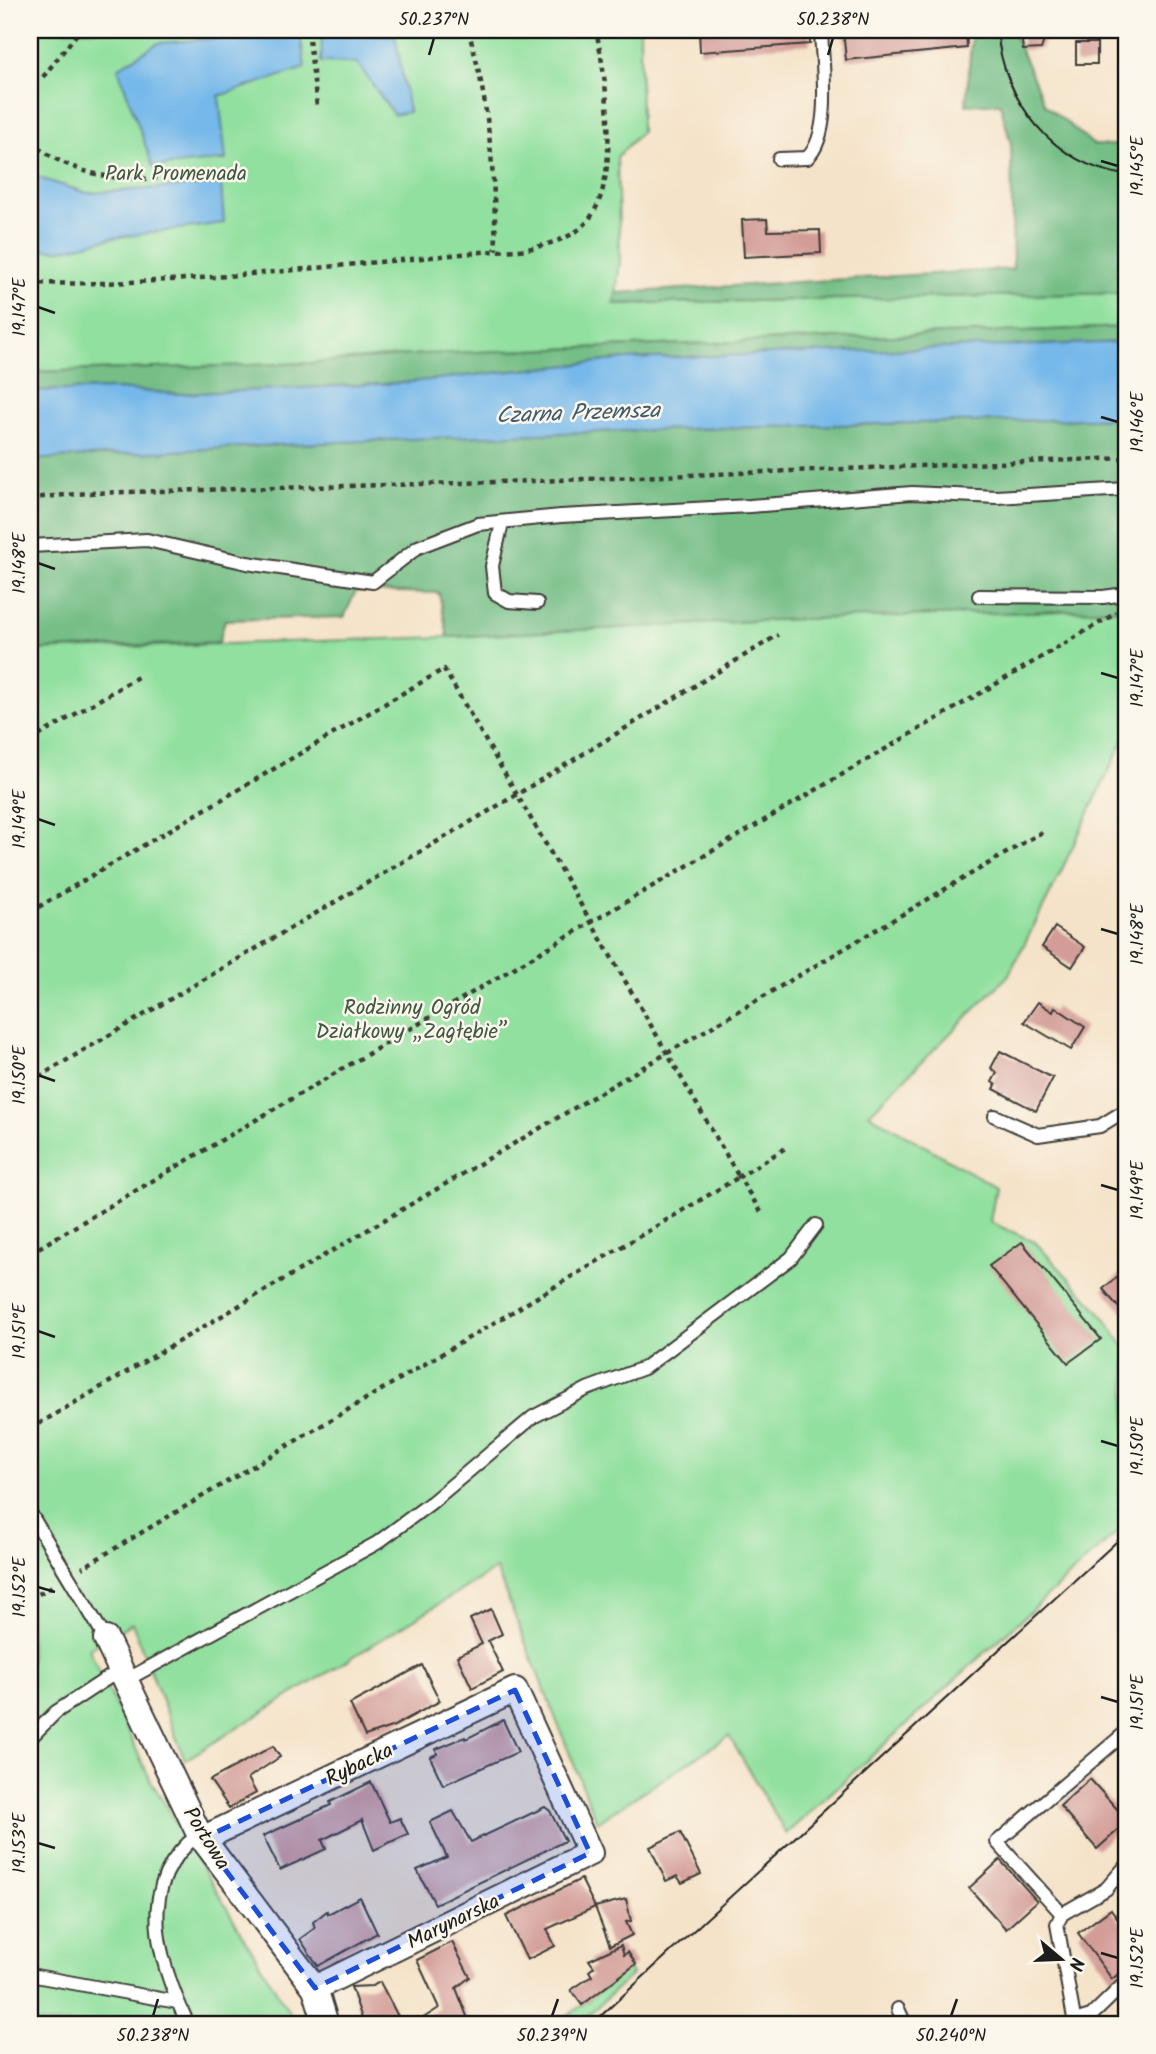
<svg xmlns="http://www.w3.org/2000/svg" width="1156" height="2054" font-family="Kalam,sans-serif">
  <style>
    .green { fill: #91e09f; stroke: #567e5e; stroke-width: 2 }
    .forest { fill: #74be86; stroke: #486d51; stroke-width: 2 }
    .water { fill: #75b8ea; stroke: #486a83; stroke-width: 2 }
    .building { fill: #d39c97 }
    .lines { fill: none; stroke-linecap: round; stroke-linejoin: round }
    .lane-casing { stroke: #3d3a36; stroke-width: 16 }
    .street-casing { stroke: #3d3a36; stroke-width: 28 }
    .path { stroke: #3d3a36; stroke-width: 4.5; stroke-dasharray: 5 5; stroke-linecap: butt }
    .lane { stroke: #fff; stroke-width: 12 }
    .street { stroke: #fff; stroke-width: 24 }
    .tram { stroke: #1c1c1c; stroke-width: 2 }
    .marked { fill: #1d4ed8; fill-opacity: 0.2; stroke: #1d4ed8; stroke-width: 5; stroke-dasharray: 14 9; stroke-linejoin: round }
    .ticks { fill: none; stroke: #1c1c1c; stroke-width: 2.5 }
    .labels { text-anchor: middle; stroke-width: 5; stroke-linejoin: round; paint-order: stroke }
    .park-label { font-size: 21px; fill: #3f5743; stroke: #fbf7ec }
    .street-label { font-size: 21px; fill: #1c1c1c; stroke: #fbf7ec }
    .water-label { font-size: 23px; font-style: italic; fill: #405a6e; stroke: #fbf7ec }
    .neatline { fill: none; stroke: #1c1c1c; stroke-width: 2.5 }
    .ticks-label { font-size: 18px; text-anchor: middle; fill: #1c1c1c }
  </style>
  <rect width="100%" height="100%" fill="#fbf7ec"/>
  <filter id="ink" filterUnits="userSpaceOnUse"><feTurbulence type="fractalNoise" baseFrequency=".0143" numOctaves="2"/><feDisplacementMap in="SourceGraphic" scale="14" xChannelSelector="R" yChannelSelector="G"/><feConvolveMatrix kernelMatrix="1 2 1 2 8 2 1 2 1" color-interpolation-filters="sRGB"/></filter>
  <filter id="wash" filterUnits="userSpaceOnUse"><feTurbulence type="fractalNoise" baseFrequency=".00686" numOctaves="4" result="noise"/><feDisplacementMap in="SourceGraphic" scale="28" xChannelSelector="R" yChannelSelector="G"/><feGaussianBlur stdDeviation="1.57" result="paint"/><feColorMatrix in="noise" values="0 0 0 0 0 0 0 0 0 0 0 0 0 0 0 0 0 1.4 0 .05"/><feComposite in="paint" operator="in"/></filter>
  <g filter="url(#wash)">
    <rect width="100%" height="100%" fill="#f5e3c9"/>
    <g class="green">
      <polygon points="30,30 640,30 641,132 617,157 620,260 615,304 1126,293 1126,327 424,354 314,363 30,372"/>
      <polygon points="1126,609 1126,735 1053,888 1008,976 869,1114 996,1187 990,1222 1035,1242 1100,1312 1126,1349 1126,1524 786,1834 729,1736 597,1822 496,1569 185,1760 132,1623 89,1649 151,1781 296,2024 30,2024 30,650 448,637 774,620"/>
      <polygon points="629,1969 632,1975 578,2024 557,2024"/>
    </g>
    <g class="forest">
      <polygon points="972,30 1012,30 1045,105 1094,145 1126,145 1126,293 614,304 616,293 1013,269 1011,144 1000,103 966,105"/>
      <polygon points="1126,327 1126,342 627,359 400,383 178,394 116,389 30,391 30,372 314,363 424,354"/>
      <path d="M 1126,418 L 1126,609 L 774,620 L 448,637 L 439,593 L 356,591 L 344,617 L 225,620 L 219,642 L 30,650 L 30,460 C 394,434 761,427 1126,418 Z"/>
    </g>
    <g class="water">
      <polygon points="300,32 305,68 219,96 226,160 153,167 118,68 158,43"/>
      <polygon points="322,35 395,35 409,112 394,115 357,63 321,62"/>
      <polygon points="30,175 87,193 221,184 224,223 112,238 61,250 30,249"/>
      <path d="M 1126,342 L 1126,418 C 761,427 394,434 30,460 L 30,391 L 116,389 L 178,394 L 400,383 L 627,359 Z"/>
    </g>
    <g id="blocks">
      <g class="building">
        <polygon points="699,30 809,30 810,44 700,52"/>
        <polygon points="843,30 966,30 967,48 846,60"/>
        <polygon points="1048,30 1041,49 1023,50 1021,32"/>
        <rect x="1076" y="43" width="21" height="21"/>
        <polygon points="767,219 768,231 820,230 821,253 744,257 742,220"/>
        <polygon points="1055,927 1085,947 1072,967 1042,947"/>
        <polygon points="1038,1002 1053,1012 1055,1007 1085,1027 1071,1050 1024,1022"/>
        <polygon points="1000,1051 1053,1078 1036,1111 994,1089 996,1085 992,1082 997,1073 991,1068"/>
        <polygon points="1022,1242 1101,1339 1068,1363 989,1266"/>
        <polygon points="1126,1269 1126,1316 1103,1289"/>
        <polygon points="491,1609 502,1634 488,1641 503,1672 472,1688 457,1656 482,1644 470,1619"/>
        <polygon points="422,1665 440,1701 394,1726 365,1736 350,1704"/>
        <polygon points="503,1720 518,1752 443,1785 430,1757 437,1754 436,1749 465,1737 466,1739"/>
        <polygon points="273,1746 280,1757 248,1778 256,1793 229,1808 210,1780"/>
        <polygon points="1090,1779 1126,1819 1126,1823 1097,1849 1060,1806"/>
        <polygon points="371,1782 390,1822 400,1818 408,1834 374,1850 362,1820 322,1840 326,1849 280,1870 263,1836 331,1805 330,1802"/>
        <polygon points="545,1807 550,1811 565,1841 435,1904 417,1870 447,1857 430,1822 453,1811 471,1842"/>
        <polygon points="680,1832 701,1874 682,1883 677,1876 666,1881 650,1847"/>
        <polygon points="1000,1860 1037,1901 1006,1929 969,1888"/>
        <polygon points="581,1879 595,1907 547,1929 555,1946 527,1960 506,1916"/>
        <polygon points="360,1897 377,1933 318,1966 300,1939 315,1928 313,1922 327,1911 328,1914"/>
        <polygon points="626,1899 631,1921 626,1922 632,1935 610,1946 595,1907"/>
        <polygon points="1111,1909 1126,1930 1126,1968 1112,1979 1078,1933"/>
        <polygon points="452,1942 470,1977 456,1988 470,2024 414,2024 439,2008 417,1960"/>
        <polygon points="621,1945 624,1955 628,1952 636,1964 582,2005 571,1990 592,1976 589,1971 594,1967 589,1960"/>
        <polygon points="380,1982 402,2024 364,2024 351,1987 372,1986"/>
      </g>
    </g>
  </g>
  <g filter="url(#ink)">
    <use href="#blocks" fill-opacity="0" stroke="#3d3a36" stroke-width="2"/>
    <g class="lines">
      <g class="lane-casing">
        <g id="lane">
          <path d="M 779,159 L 807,158 C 833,134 822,64 821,30"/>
          <polyline points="502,523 492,566 495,593 509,601 537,603"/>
          <polyline points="30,546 147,540 247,563 373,582 418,547 478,524 561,516 750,506 912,493 997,497 1126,489"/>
          <polyline points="979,596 1103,597 1126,594"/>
          <polyline points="995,1116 1038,1135 1100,1126 1126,1110"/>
          <polyline points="30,1513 106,1639"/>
          <polyline points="128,1679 377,1543 432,1502 533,1417 587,1389 644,1368 791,1258 816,1225"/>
          <polyline points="30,1738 56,1712 123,1668"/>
          <polyline points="1062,1914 997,1842 1126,1732"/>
          <polyline points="30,1975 177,2002"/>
          <polyline points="898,2009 905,2024"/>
          <polyline points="1074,2021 1091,2016 1126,1982"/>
          <path d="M 188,2024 C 158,1961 133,1884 199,1834"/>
          <polyline points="1075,2024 1057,1924 1062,1914 1106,1889 1126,1866"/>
        </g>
      </g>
      <g class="street-casing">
        <g id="street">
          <polyline points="106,1639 199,1834 315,1988 326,2024"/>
          <polyline points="202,1839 515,1690 590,1853 315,1988"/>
        </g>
      </g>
      <g class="path">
        <polyline points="308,30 317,107"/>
        <path d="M 468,30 C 490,102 494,175 496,250"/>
        <polyline points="43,77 80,30"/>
        <path d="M 30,142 C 96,193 161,180 239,168"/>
        <path d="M 30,283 C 146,286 263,273 378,262 C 417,259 456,254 494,251 C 509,250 522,251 536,247 C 553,243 572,237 584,225 C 623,187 606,77 596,30"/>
        <polyline points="30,498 89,493 535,481 1126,458"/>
        <polyline points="30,741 141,675"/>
        <polyline points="30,912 444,669 739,1177 82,1568"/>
        <polyline points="30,1082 516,795 778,635"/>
        <polyline points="761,1212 739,1177 787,1147"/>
        <polyline points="30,1253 1118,612"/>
        <polyline points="30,1429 1042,832"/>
        <polyline points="30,1599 56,1584"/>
      </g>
      <use href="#lane" class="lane"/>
      <use href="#street" class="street"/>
      <g class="tram">
        <path d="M 997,30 C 1003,101 1053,165 1126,175"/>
        <polyline points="592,2024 1126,1533"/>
      </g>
    </g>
  </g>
  <path class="marked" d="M 515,1690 L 590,1853 L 315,1988 L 202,1839 Z"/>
  <path class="ticks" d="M 429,55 L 434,38M 828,55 L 833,38M 1101,161 L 1118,166M 38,307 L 55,313M 1101,417 L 1118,422M 38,563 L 55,569M 1101,673 L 1118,678M 38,819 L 55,825M 1101,929 L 1118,934M 38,1075 L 55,1081M 1101,1185 L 1118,1190M 38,1331 L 55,1337M 1101,1441 L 1118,1446M 38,1587 L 55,1592M 1101,1697 L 1118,1702M 38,1843 L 55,1848M 1101,1953 L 1118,1958M 153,2016 L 158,1999M 552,2016 L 558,1999M 951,2016 L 957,1999"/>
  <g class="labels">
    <g class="park-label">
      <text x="176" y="180">Park Promenada</text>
      <text x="412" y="1014">Rodzinny Ogród<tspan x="412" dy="24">Działkowy „Zagłębie”</tspan></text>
    </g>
    <g class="street-label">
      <text transform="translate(359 1764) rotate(-26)" y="7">Rybacka</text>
      <text transform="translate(207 1838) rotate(58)" y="7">Portowa</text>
      <text transform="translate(453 1921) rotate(-26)" y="7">Marynarska</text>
    </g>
    <g class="water-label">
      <text transform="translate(578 412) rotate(-2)" y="8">Czarna Przemsza</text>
    </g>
  </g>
  <rect width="1156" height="2054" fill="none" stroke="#fbf7ec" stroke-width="77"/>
  <g transform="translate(1061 1959) rotate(109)" stroke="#fbf7ec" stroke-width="5" paint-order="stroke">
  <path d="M0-5L12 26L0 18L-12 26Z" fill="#1c1c1c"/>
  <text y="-10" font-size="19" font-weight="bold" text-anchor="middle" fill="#1c1c1c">N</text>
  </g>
  <rect x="38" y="38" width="1080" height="1978" class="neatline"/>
  <g class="ticks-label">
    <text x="434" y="25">50.237°N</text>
    <text x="833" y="25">50.238°N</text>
    <text transform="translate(1137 166) rotate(-90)" y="6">19.145°E</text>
    <text transform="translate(19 307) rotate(-90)" y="6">19.147°E</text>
    <text transform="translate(1137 422) rotate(-90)" y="6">19.146°E</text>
    <text transform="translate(19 563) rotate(-90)" y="6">19.148°E</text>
    <text transform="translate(1137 678) rotate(-90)" y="6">19.147°E</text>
    <text transform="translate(19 819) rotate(-90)" y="6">19.149°E</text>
    <text transform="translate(1137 934) rotate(-90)" y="6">19.148°E</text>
    <text transform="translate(19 1075) rotate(-90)" y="6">19.150°E</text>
    <text transform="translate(1137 1190) rotate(-90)" y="6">19.149°E</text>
    <text transform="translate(19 1331) rotate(-90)" y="6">19.151°E</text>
    <text transform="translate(1137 1446) rotate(-90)" y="6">19.150°E</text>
    <text transform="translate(19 1587) rotate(-90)" y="6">19.152°E</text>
    <text transform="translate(1137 1702) rotate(-90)" y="6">19.151°E</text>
    <text transform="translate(19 1843) rotate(-90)" y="6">19.153°E</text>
    <text transform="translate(1137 1958) rotate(-90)" y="6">19.152°E</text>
    <text x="153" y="2041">50.238°N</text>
    <text x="552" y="2041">50.239°N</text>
    <text x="951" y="2041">50.240°N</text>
  </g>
</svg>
